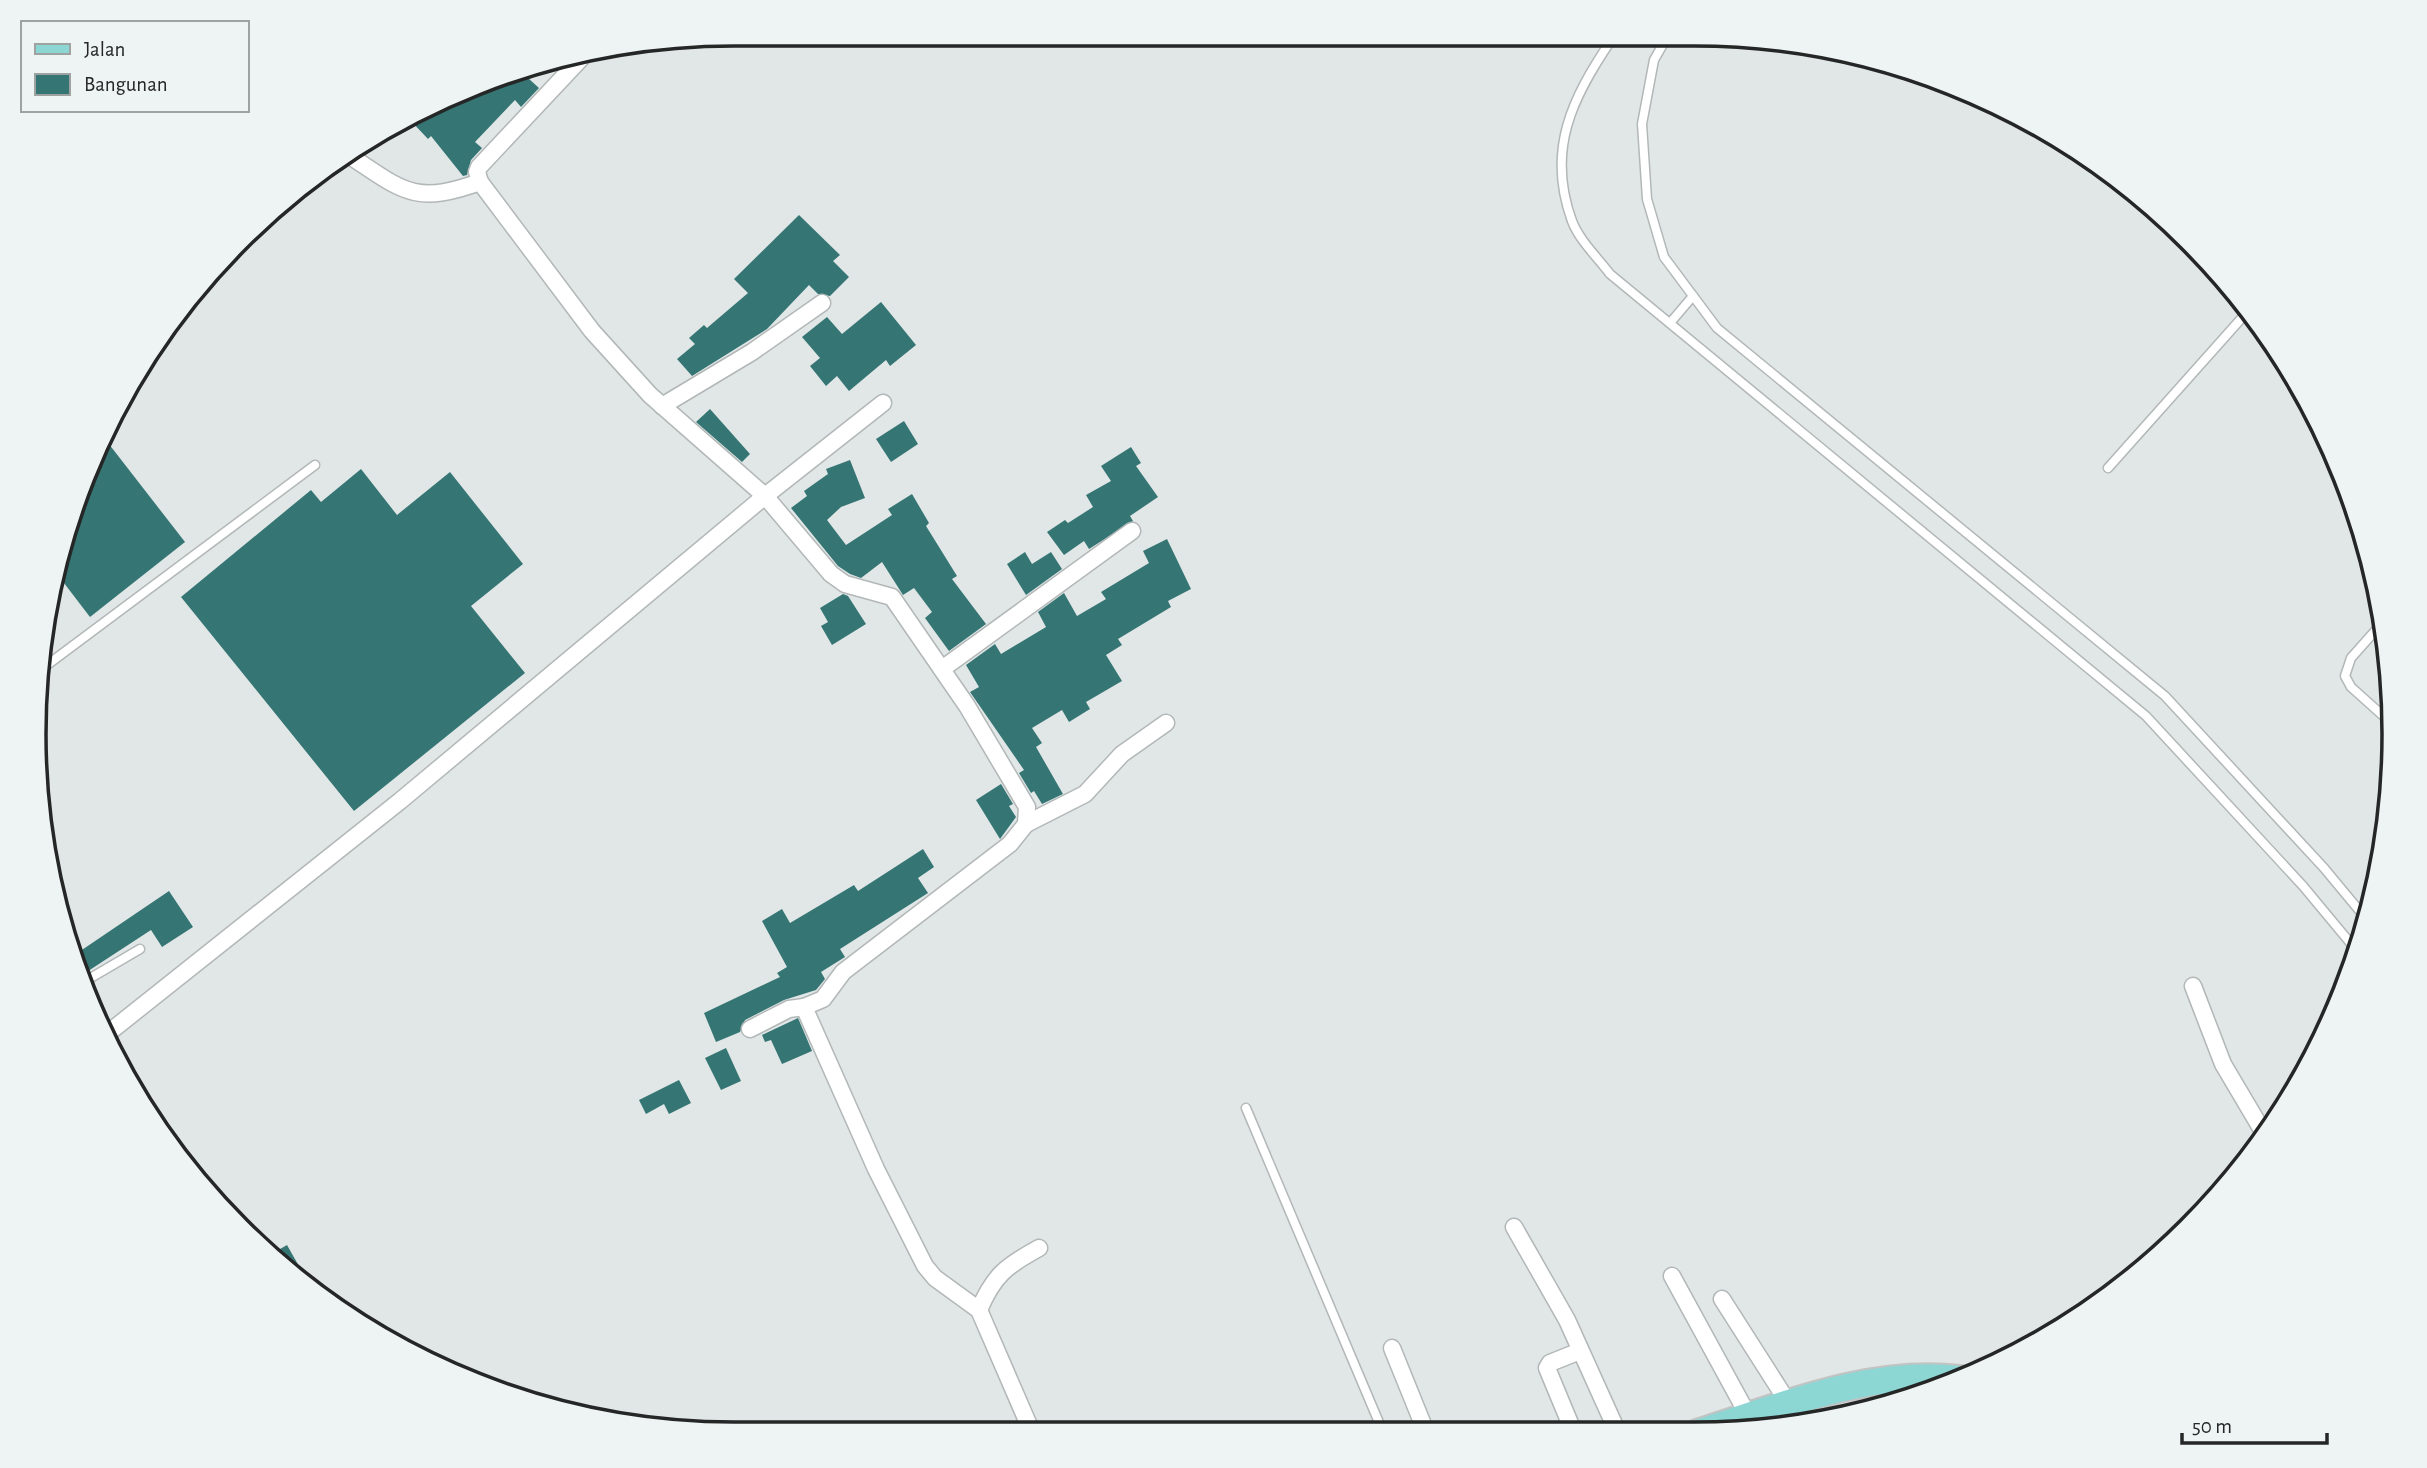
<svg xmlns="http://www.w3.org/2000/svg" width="2427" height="1468" font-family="'Alegreya Sans',sans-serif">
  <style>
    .building { fill: #357675 }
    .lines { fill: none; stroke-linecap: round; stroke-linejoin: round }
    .service-casing { stroke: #b2b8b7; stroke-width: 11 }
    .minor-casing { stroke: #b2b8b7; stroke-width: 19 }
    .primary-casing { stroke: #c2c3c3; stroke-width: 30 }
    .service { stroke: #fff; stroke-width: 8 }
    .minor { stroke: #fff; stroke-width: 16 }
    .primary { stroke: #8cd6d4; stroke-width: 26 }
    .rim { fill: none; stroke: #252727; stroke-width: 3.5 }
  </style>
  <rect width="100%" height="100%" fill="#e1e6e6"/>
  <g class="building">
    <polygon points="517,68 539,88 521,107 515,100 475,142 482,148 471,160 467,175 463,176 431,136 428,139 411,121 420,113 417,110 424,106"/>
    <polygon points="799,215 840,255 833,261 849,277 830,296 818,294 809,285 767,329 692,376 677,359 695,344 689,338 704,325 707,328 748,293 734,279"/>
    <polygon points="881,302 916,345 890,366 886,360 849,391 837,376 826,386 810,366 820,358 802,337 827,317 842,334"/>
    <polygon points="710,409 750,454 742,462 696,422"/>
    <polygon points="904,421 918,444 891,462 876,439"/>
    <polygon points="105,439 185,542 90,617 54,570 70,509"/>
    <polygon points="1131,447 1141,463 1136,466 1158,497 1130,516 1133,521 1089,549 1084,541 1064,555 1047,532 1065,520 1068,523 1093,507 1086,495 1111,481 1101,466"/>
    <polygon points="850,460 865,498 841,507 827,520 846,545 892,515 888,509 912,494 929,523 926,526 957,576 952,579 986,624 949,651 925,618 932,612 914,588 903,595 882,562 861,578 850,574 838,566 791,508 807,496 804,491 828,474 826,469"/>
    <polygon points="361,469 397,515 450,472 523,564 471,606 525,673 354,811 181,597 311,490 321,502"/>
    <polygon points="1167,539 1191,589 1168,601 1171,607 1118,639 1122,645 1106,655 1122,681 1086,702 1090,709 1069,722 1062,710 1032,728 1042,743 1036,747 1063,794 1042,804 1034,791 1031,793 1019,773 1024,770 970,692 979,687 966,665 995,644 1001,654 1046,627 1038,612 1064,593 1077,616 1106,599 1101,592 1149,563 1143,551"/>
    <polygon points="1025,552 1032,564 1051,552 1062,569 1026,595 1007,564"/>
    <polygon points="843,594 848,596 866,624 832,645 821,626 828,622 820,608"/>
    <polygon points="1001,784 1013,804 1009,806 1016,817 1000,839 976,800"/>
    <polygon points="923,849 934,867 918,878 928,893 840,949 845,957 821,972 825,979 816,990 784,1000 745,1020 740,1032 716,1042 704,1013 780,977 777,973 787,967 762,921 782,909 790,923 854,885 858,891"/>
    <polygon points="169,891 193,927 162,947 151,930 79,977 70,958"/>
    <polygon points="798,1018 812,1051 782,1064 771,1040 765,1042 762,1035"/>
    <polygon points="726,1048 741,1081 721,1090 705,1058"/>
    <polygon points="679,1080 691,1103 669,1114 664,1104 646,1114 639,1100"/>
    <polygon points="287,1245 313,1291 312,1292 268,1256"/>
  </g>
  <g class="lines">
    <g class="service-casing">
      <g id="service">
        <path d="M 1612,39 C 1572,98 1546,150 1572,221 C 1579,240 1598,258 1610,274 L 2146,716 L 2303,886 L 2357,951"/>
        <polyline points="1666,39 1654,60 1642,124 1647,199 1664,257 1717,328 2165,696 2324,868 2368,921"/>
        <polyline points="1670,323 1693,296"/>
        <polyline points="2108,468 2248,311"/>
        <polyline points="2383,622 2351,658 2345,676 2351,687 2390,722"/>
        <polyline points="39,671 315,465"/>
        <polyline points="82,983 140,949"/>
        <polyline points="1246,1108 1383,1432"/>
      </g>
    </g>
    <g class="minor-casing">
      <g id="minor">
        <polyline points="587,52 479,167 477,172 480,182 592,331 650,395 765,496 831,574 845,584 892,597 967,706 1027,807 1026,824 1010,844 843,972 823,999 804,1007 876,1169 925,1266 935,1278 979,1310 1031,1430"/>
        <path d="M 347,154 C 402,190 413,206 480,182"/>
        <polyline points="662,406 752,352 822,303"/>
        <polyline points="942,669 1132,531"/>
        <polyline points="1026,824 1085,794 1122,754 1166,723"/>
        <polyline points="2193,986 2223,1064 2265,1135"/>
        <polyline points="750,1029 789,1009 804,1007"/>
        <polyline points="107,1034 400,801 765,496 883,403"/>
        <polyline points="1514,1227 1567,1320 1618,1433"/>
        <polyline points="1672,1276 1749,1417"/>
        <polyline points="1722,1299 1789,1404"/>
        <path d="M 979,1310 C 994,1275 1006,1266 1039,1248"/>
        <polyline points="1392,1348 1426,1432"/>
        <polyline points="1574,1433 1547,1368 1550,1363 1580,1351"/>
      </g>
    </g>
    <g class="primary-casing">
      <path id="primary" d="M 1697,1433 C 1782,1406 1869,1369 1959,1379"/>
    </g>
    <use href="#service" class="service"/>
    <use href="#minor" class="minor"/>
    <use href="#primary" class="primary"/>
  </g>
  <path d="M0 0H2427V1468H0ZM734 46H1694A688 688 0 0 1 2382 734V734A688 688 0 0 1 1694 1422H734A688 688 0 0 1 46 734V734A688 688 0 0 1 734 46Z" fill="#eef4f3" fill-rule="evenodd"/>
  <path class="rim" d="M734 46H1694A688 688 0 0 1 2382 734V734A688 688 0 0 1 1694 1422H734A688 688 0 0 1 46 734V734A688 688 0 0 1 734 46Z"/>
  <rect x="21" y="21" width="228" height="91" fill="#eef4f3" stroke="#9ea2a1" stroke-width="2"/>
  <rect x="35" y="44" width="35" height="10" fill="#8cd6d4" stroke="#9ea2a1" stroke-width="2"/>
  <text x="84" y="56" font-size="21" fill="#252727">Jalan</text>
  <rect x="35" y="74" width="35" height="21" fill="#357675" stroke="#9ea2a1" stroke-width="2"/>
  <text x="84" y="91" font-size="21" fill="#252727">Bangunan</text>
  <path d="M2182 1433v10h145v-10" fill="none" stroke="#252727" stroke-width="3.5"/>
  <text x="2192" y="1433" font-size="21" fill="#252727" stroke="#eef4f3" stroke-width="5" paint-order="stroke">50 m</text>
</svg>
